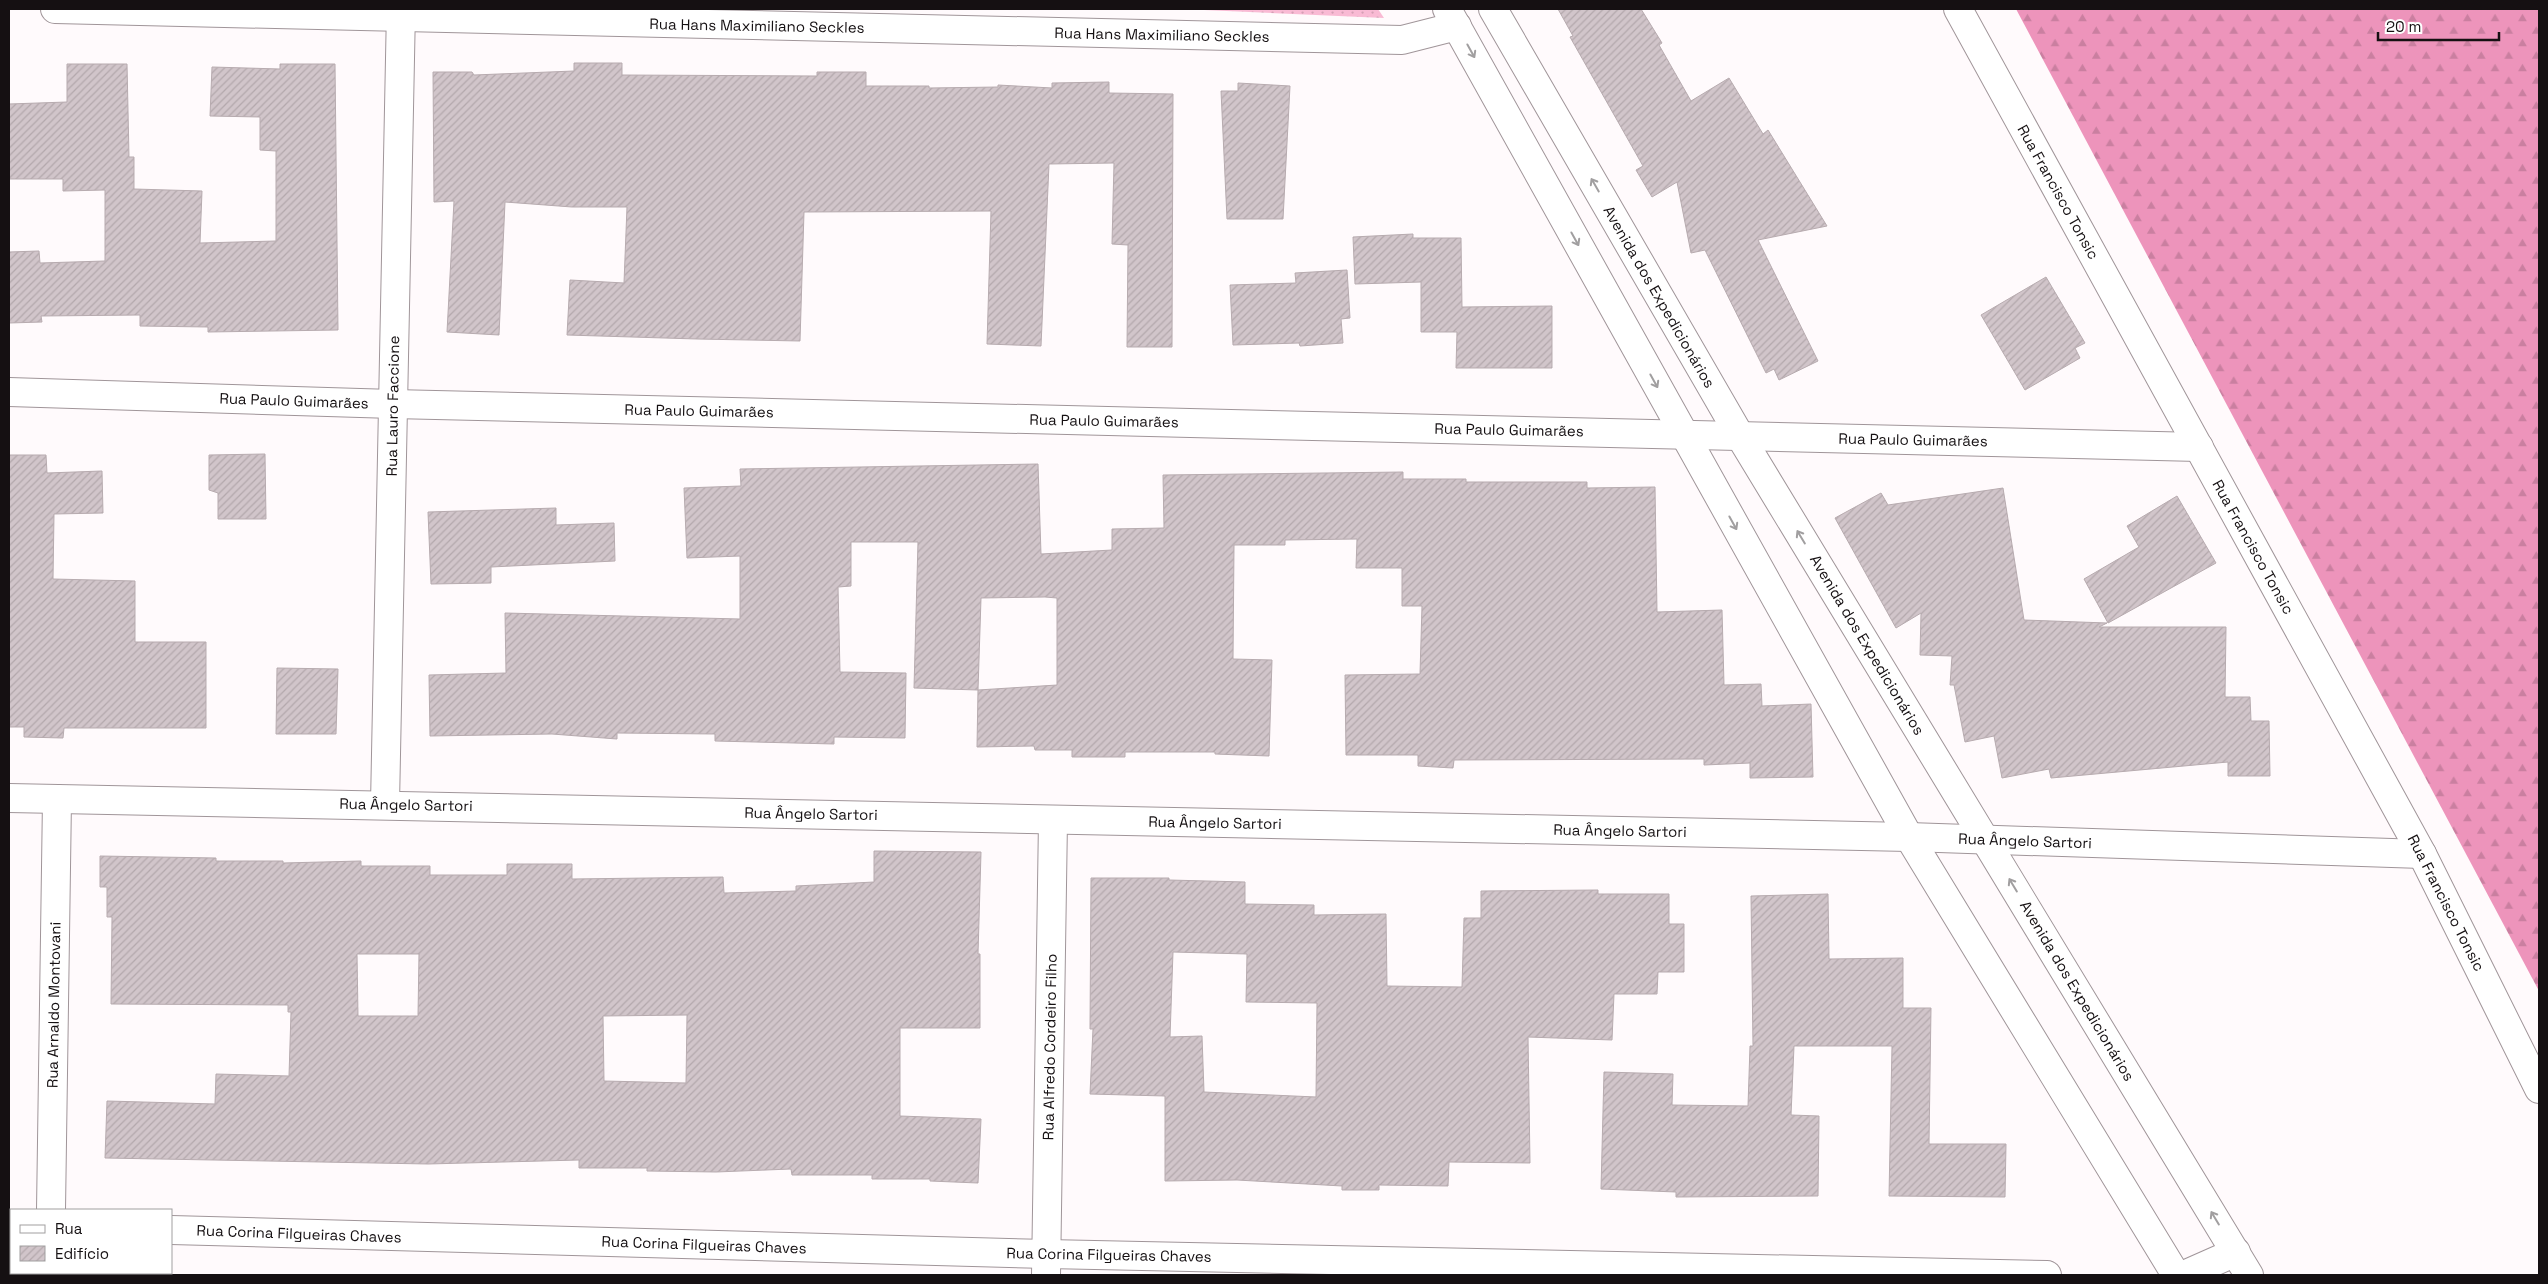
<svg xmlns="http://www.w3.org/2000/svg" width="2548" height="1284" font-family="'Space Grotesk',sans-serif">
  <style>
    .forest { fill: url(#forest-firs) }
    .park { fill: url(#park-dots) }
    .building { fill: url(#building-hatch); stroke: #b7abaf; fill-rule: evenodd }
    .lines { fill: none; stroke-linecap: round; stroke-linejoin: round }
    .minor-casing { stroke: #a09599; stroke-width: 30 }
    .minor { stroke: #fff; stroke-width: 28 }
    .oneway { stroke: #a19fa0 }
    .labels { text-anchor: middle; stroke-width: 4.5; stroke-linejoin: round; paint-order: stroke }
    .street-label { font-size: 15px; fill: #151012; stroke: #fff }
  </style>
  <defs>
    <pattern id="forest-firs" width="22" height="20" patternUnits="userSpaceOnUse" patternTransform="scale(1.25)"><rect width="22" height="20" fill="#ed94bb"/><path d="M5 1l3.5 6h-7zM16 11l3.5 6h-7z" fill="#ca7fa0"/></pattern>
    <pattern id="park-dots" width="8" height="8" patternUnits="userSpaceOnUse" patternTransform="scale(1.25)"><rect width="8" height="8" fill="#f9bad4"/><path d="M2 2h.1M6 6h.1" fill="none" stroke="#d59fb5" stroke-width="1.8" stroke-linecap="round"/></pattern>
    <pattern id="building-hatch" width="6" height="6" patternUnits="userSpaceOnUse" patternTransform="scale(1.25)"><rect width="6" height="6" fill="#d1c5ca"/><path d="M-1 1l2-2M0 6l6-6M5 7l2-2" fill="none" stroke="#b3a8ac"/></pattern>
  </defs>
  <rect width="100%" height="100%" fill="#fffafc"/>
  <polygon class="forest" points="2016,9 2539,9 2539,991"/>
  <polygon class="park" points="1181,9 1378,9 1384,18"/>
  <g class="building">
    <polygon points="1558,9 1641,9 1662,43 1659,45 1691,101 1729,78 1763,134 1768,130 1827,226 1758,240 1818,361 1779,380 1774,369 1766,373 1705,250 1691,253 1677,182 1652,197 1636,170 1643,166 1570,37 1573,36"/>
    <polygon points="574,63 622,63 622,75 817,76 817,72 866,72 866,86 929,86 929,88 998,87 998,85 1052,88 1052,83 1109,82 1109,93 1173,94 1172,347 1127,347 1128,245 1112,244 1114,163 1049,164 1041,346 987,344 991,211 804,212 800,341 697,339 567,335 570,280 624,283 627,207 572,207 505,202 499,335 447,332 454,201 434,202 433,72 472,72 474,75 574,71"/>
    <polygon points="67,64 127,64 129,157 134,157 134,189 202,191 200,243 276,241 276,151 260,150 260,117 210,116 212,67 280,69 280,64 335,64 338,330 208,332 208,327 140,326 140,315 41,316 42,322 9,323 9,252 39,251 40,263 105,261 105,190 63,191 63,179 9,179 9,104 67,102"/>
    <polygon points="1238,83 1290,86 1283,219 1227,219 1221,91 1238,91"/>
    <polygon points="1413,234 1413,238 1461,238 1462,307 1552,306 1552,368 1456,368 1457,332 1421,332 1421,282 1355,284 1353,237"/>
    <polygon points="1347,270 1350,318 1341,319 1343,343 1300,346 1299,343 1233,345 1230,285 1296,283 1295,273"/>
    <polygon points="2046,277 2085,343 2075,348 2080,358 2025,390 1981,315"/>
    <polygon points="265,454 266,519 218,519 218,493 209,490 209,455"/>
    <polygon points="9,455 46,455 47,473 102,471 103,513 54,514 53,579 135,581 135,642 206,642 206,728 64,728 63,738 24,737 24,727 9,727"/>
    <path d="M 1038,464 L 1041,554 L 1112,550 L 1112,529 L 1164,528 L 1163,475 L 1403,472 L 1403,479 L 1466,479 L 1466,482 L 1587,482 L 1587,488 L 1655,487 L 1657,612 L 1722,610 L 1724,685 L 1761,684 L 1762,706 L 1811,704 L 1813,777 L 1750,778 L 1750,763 L 1704,765 L 1704,759 L 1454,760 L 1453,768 L 1418,766 L 1418,755 L 1346,755 L 1345,675 L 1420,674 L 1422,606 L 1402,606 L 1402,568 L 1356,568 L 1357,539 L 1285,540 L 1285,545 L 1234,545 L 1233,659 L 1272,660 L 1269,756 L 1215,754 L 1215,752 L 1125,752 L 1125,757 L 1072,757 L 1072,750 L 1035,750 L 1034,746 L 977,747 L 978,690 L 914,688 L 918,542 L 851,542 L 851,586 L 838,587 L 840,672 L 906,673 L 905,738 L 834,737 L 834,744 L 715,741 L 715,734 L 617,733 L 617,739 L 552,734 L 430,736 L 429,675 L 506,673 L 505,613 L 740,619 L 740,556 L 687,558 L 684,488 L 741,486 L 740,469 ZM 1045,597 L 1057,598 L 1057,685 L 978,690 L 981,598 Z"/>
    <polygon points="2003,488 2024,620 2107,623 2099,627 2226,627 2225,697 2250,697 2251,721 2269,721 2270,776 2228,776 2228,762 2051,778 2049,769 2002,778 1994,736 1965,742 1954,685 1950,685 1952,656 1920,655 1921,613 1896,628 1835,518 1881,493 1888,505"/>
    <polygon points="2177,496 2216,563 2108,623 2084,579 2139,547 2127,526"/>
    <polygon points="556,508 556,525 614,523 615,561 491,567 491,583 431,584 428,512"/>
    <polygon points="277,668 338,669 336,734 276,734"/>
    <path d="M 874,851 L 981,852 L 978,954 L 980,954 L 980,1028 L 900,1028 L 900,1116 L 981,1119 L 978,1183 L 930,1181 L 930,1179 L 872,1179 L 872,1175 L 792,1175 L 791,1169 L 716,1172 L 647,1171 L 647,1168 L 579,1168 L 579,1160 L 428,1164 L 105,1158 L 107,1101 L 215,1104 L 216,1074 L 289,1076 L 291,1012 L 288,1012 L 288,1005 L 111,1004 L 112,917 L 107,917 L 107,887 L 100,887 L 100,856 L 216,858 L 216,861 L 283,861 L 283,863 L 361,861 L 361,866 L 430,866 L 430,875 L 507,875 L 507,864 L 572,864 L 572,879 L 723,877 L 724,893 L 796,891 L 796,886 L 874,882 ZM 357,954 L 419,954 L 418,1016 L 358,1016 ZM 687,1015 L 686,1083 L 604,1081 L 603,1016 Z"/>
    <path d="M 1091,878 L 1169,878 L 1169,880 L 1245,882 L 1245,904 L 1314,905 L 1314,915 L 1386,914 L 1387,986 L 1462,987 L 1464,918 L 1481,918 L 1481,891 L 1598,890 L 1598,894 L 1669,894 L 1669,924 L 1684,924 L 1684,972 L 1658,972 L 1657,994 L 1614,994 L 1612,1040 L 1528,1037 L 1530,1163 L 1449,1162 L 1448,1186 L 1379,1185 L 1379,1190 L 1342,1190 L 1342,1186 L 1237,1180 L 1165,1181 L 1165,1096 L 1090,1094 L 1093,1029 L 1090,1029 ZM 1173,952 L 1247,954 L 1246,1002 L 1317,1003 L 1316,1097 L 1204,1092 L 1202,1036 L 1170,1037 Z"/>
    <polygon points="1828,894 1829,959 1903,958 1903,1008 1931,1008 1929,1144 2006,1144 2005,1197 1889,1196 1892,1046 1794,1046 1791,1115 1819,1116 1818,1196 1676,1197 1676,1192 1601,1189 1604,1072 1673,1074 1672,1105 1748,1106 1750,1046 1753,1046 1751,896"/>
  </g>
  <g class="lines">
    <g class="minor-casing">
      <g id="minor">
        <polyline points="55,9 1402,40 1457,26"/>
        <polyline points="1447,9 1909,837 2176,1275"/>
        <polyline points="1493,9 1740,436 2249,1275"/>
        <polyline points="1958,9 2422,854 2539,1089"/>
        <polyline points="9,392 393,404 2199,447"/>
        <polyline points="9,798 1909,837 2422,854"/>
        <polyline points="385,804 401,9"/>
        <polyline points="51,1210 57,799"/>
        <polyline points="9,1226 11,1226"/>
        <polyline points="171,1230 1047,1254 2047,1275"/>
        <polyline points="50,1275 50,1273"/>
        <polyline points="1046,1275 1053,820"/>
        <polyline points="2184,1275 2236,1252"/>
      </g>
    </g>
    <use href="#minor" class="minor"/>
  </g>
  <defs><path id="oneway-shaft" d="M-6 0H5M1.5-3L5.5 0L1.5 3" fill="none" stroke-width="1.6" stroke-linecap="round" stroke-linejoin="round" transform="scale(1.25)"/></defs>
  <g class="oneway">
    <use href="#oneway-shaft" transform="translate(1471 51) rotate(61)"/>
    <use href="#oneway-shaft" transform="translate(1595 185) rotate(-120)"/>
    <use href="#oneway-shaft" transform="translate(1575 239) rotate(61)"/>
    <use href="#oneway-shaft" transform="translate(1654 381) rotate(61)"/>
    <use href="#oneway-shaft" transform="translate(1733 523) rotate(61)"/>
    <use href="#oneway-shaft" transform="translate(1801 537) rotate(-121)"/>
    <use href="#oneway-shaft" transform="translate(2013 885) rotate(-121)"/>
    <use href="#oneway-shaft" transform="translate(2215 1218) rotate(-121)"/>
  </g>
  <g class="labels">
    <g class="street-label">
      <text transform="translate(757 26) rotate(1)" y="5">Rua Hans Maximiliano Seckles</text>
      <text transform="translate(1162 35) rotate(1)" y="5">Rua Hans Maximiliano Seckles</text>
      <text transform="translate(2058 192) rotate(61)" y="5">Rua Francisco Tonsic</text>
      <text transform="translate(1659 297) rotate(60)" y="5">Avenida dos Expedicionários</text>
      <text transform="translate(294 401) rotate(2)" y="5">Rua Paulo Guimarães</text>
      <text transform="translate(393 406) rotate(-89)" y="5">Rua Lauro Faccione</text>
      <text transform="translate(699 411) rotate(1)" y="5">Rua Paulo Guimarães</text>
      <text transform="translate(1104 421) rotate(1)" y="5">Rua Paulo Guimarães</text>
      <text transform="translate(1509 430) rotate(1)" y="5">Rua Paulo Guimarães</text>
      <text transform="translate(1913 440) rotate(1)" y="5">Rua Paulo Guimarães</text>
      <text transform="translate(2253 547) rotate(61)" y="5">Rua Francisco Tonsic</text>
      <text transform="translate(1867 645) rotate(59)" y="5">Avenida dos Expedicionários</text>
      <text transform="translate(406 805) rotate(1)" y="5">Rua Ângelo Sartori</text>
      <text transform="translate(811 814) rotate(1)" y="5">Rua Ângelo Sartori</text>
      <text transform="translate(1215 823) rotate(1)" y="5">Rua Ângelo Sartori</text>
      <text transform="translate(1620 831) rotate(1)" y="5">Rua Ângelo Sartori</text>
      <text transform="translate(2025 841) rotate(2)" y="5">Rua Ângelo Sartori</text>
      <text transform="translate(2446 903) rotate(63)" y="5">Rua Francisco Tonsic</text>
      <text transform="translate(2077 991) rotate(59)" y="5">Avenida dos Expedicionários</text>
      <text transform="translate(54 1005) rotate(-89)" y="5">Rua Arnaldo Montovani</text>
      <text transform="translate(1050 1047) rotate(-89)" y="5">Rua Alfredo Cordeiro Filho</text>
      <text transform="translate(299 1234) rotate(2)" y="5">Rua Corina Filgueiras Chaves</text>
      <text transform="translate(704 1245) rotate(2)" y="5">Rua Corina Filgueiras Chaves</text>
      <text transform="translate(1109 1255) rotate(1)" y="5">Rua Corina Filgueiras Chaves</text>
    </g>
  </g>
  <rect width="2548" height="1284" fill="none" stroke="#151012" stroke-width="20"/>
  <rect x="10" y="1209" width="162" height="65" fill="#ffffff" stroke="#a19fa0"/>
  <rect x="20" y="1225" width="25" height="8" fill="#ffffff" stroke="#a19fa0"/>
  <text x="55" y="1234" font-size="15" fill="#151012">Rua</text>
  <rect x="20" y="1246" width="25" height="15" fill="url(#building-hatch)" stroke="#a19fa0"/>
  <text x="55" y="1259" font-size="15" fill="#151012">Edifício</text>
  <path d="M2378 32v8h121v-8" fill="none" stroke="#151012" stroke-width="2.5"/>
  <text x="2386" y="32" font-size="15" fill="#151012" stroke="#ffffff" stroke-width="4" paint-order="stroke">20 m</text>
</svg>
